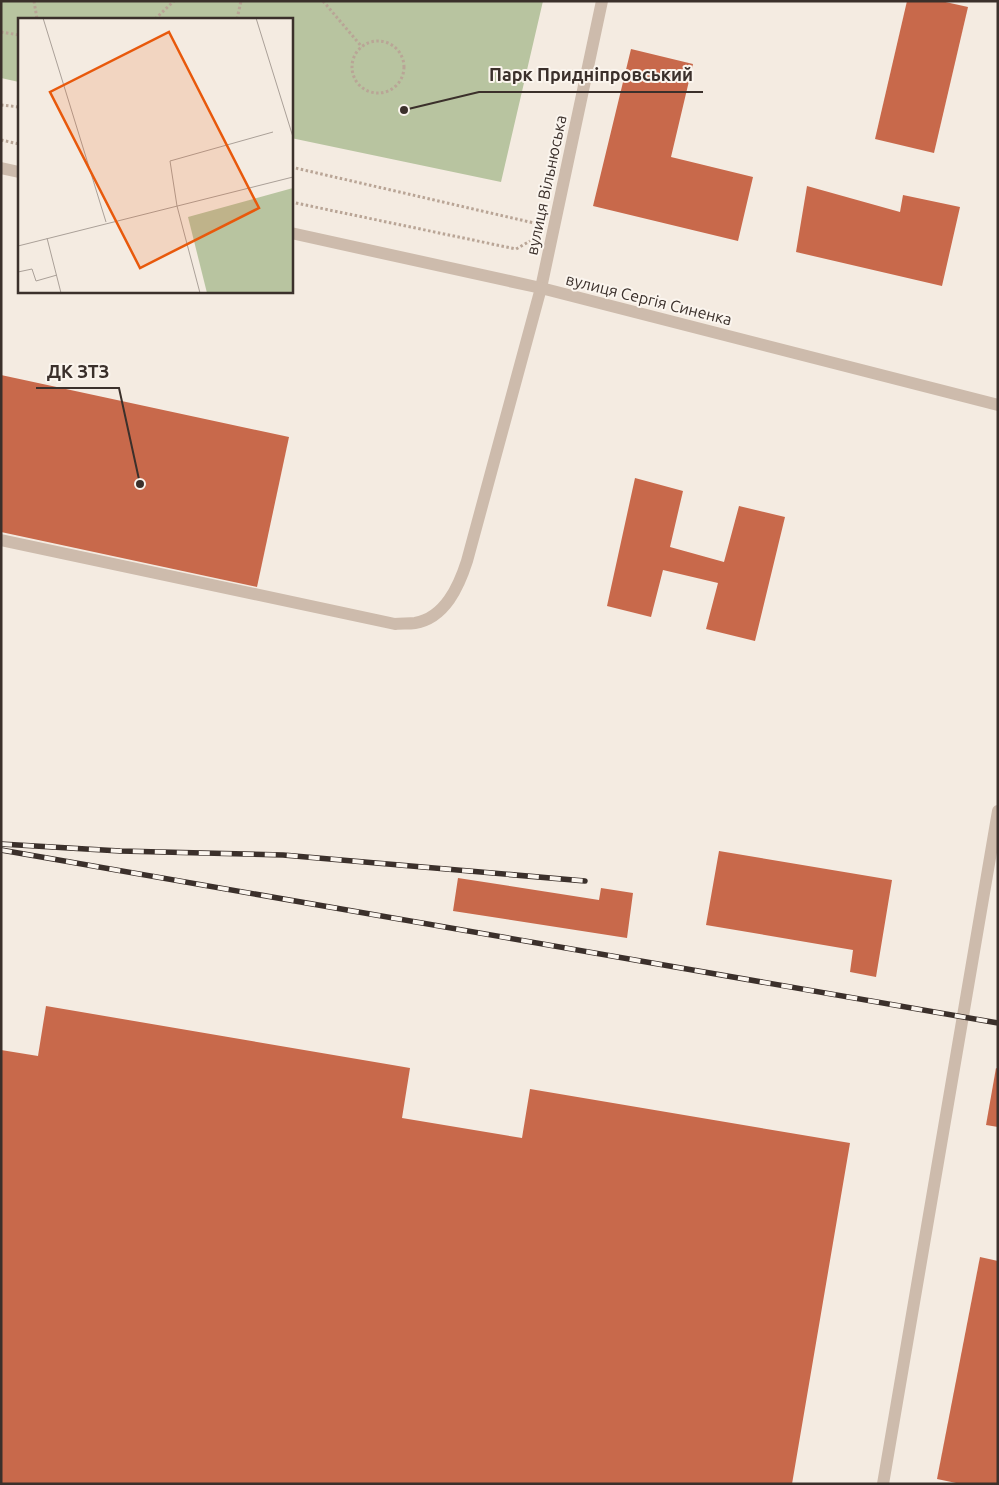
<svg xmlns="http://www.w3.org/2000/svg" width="999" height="1485" font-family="Ubuntu,sans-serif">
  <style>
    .green { fill: #b8c4a0 }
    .building { fill: #c8694b }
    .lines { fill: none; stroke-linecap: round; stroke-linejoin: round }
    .path { stroke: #b9a596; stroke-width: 3; stroke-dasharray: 2.5 2.5; stroke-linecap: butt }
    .service { stroke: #cdbbac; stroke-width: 12 }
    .minor { stroke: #cdbbac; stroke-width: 12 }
    .tertiary { stroke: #cdbbac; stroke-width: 12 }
    .rail-casing { stroke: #3b302b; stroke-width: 5.5 }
    .rail { stroke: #fbf5ee; stroke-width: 4; stroke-dasharray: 11; stroke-linecap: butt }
    .labels { text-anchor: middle; stroke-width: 4; stroke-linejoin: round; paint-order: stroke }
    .street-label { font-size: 16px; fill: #3b302b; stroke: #fbf5ee }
    .inset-road { fill: none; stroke: #aaa098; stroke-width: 1 }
    .view { fill: #e8590c; fill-opacity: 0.15; stroke: #e8590c; stroke-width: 2.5 }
    .inset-edge { fill: none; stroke: #3b302b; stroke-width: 2.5 }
    .leader { fill: none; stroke: #3b302b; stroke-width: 2 }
    .callout-dot { fill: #3b302b; stroke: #fbf5ee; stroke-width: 2 }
    .callout-label { font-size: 18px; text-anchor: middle; font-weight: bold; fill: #3b302b; stroke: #fbf5ee; stroke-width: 4; stroke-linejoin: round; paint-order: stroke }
  </style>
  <rect width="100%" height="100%" fill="#f4ebe1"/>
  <polygon class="green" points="1,1 543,1 501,182 291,138 291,19 19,19 19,82 1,78"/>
  <g class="building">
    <polygon points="907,1 941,1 968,7 934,153 875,139"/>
    <polygon points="631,49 693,64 671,157 753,177 738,241 593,206"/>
    <polygon points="807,186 900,212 903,195 960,207 942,286 796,252"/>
    <polygon points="1,375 289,437 257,587 1,532"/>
    <polygon points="635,478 683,491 670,547 724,562 739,506 785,517 755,641 706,629 718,583 663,570 651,617 607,606"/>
    <polygon points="719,851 892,880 876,977 850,972 853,950 706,925"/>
    <polygon points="458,878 599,900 601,888 633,893 627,938 453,911"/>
    <polygon points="46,1006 410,1068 402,1118 522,1138 530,1089 850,1143 792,1484 1,1484 1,1050 38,1056"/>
    <polygon points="996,1068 998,1069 998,1127 986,1125"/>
    <polygon points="980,1257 998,1261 998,1484 961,1484 937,1479"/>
  </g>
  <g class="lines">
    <g class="path">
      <polyline points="34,1 37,19"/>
      <polyline points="323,1 362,47"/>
      <polyline points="155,19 174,1"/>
      <polyline points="237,19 241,1"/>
      <polyline points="1,32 19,35"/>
      <circle cx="378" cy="67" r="26"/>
      <polyline points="1,105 19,107"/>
      <polyline points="1,140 19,144"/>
      <polyline points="291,167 534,223"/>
      <polyline points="291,202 516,249 530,241"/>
    </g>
    <g class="service">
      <path d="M 1,540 L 395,624 C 401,623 408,624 415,623 C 445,618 459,586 467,561 L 541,288"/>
      <polyline points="883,1484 998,811"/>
    </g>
    <polyline class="minor" points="541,288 602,1"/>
    <g class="tertiary">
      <polyline points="1,168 19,172"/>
      <polyline points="291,233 541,288 998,405"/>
    </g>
    <g class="rail-casing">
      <g id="rail">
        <polyline points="1,844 120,851 283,855 585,881"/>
        <polyline points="1,850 998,1023"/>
      </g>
    </g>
    <use href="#rail" class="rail"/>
  </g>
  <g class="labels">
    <g class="street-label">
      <text transform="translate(546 185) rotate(-78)" y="6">вулиця Вільнюська</text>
      <text transform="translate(649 299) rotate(14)" y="6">вулиця Сергія Синенка</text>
    </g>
  </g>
  <g transform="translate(18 18)">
    <rect width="275" height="275" fill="#f4ebe1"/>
    <path d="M 275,170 L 275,275 L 189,275 L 170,199 Z" fill="#b8c4a0"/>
    <path class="inset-road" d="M 25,0 L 88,204M 238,0 L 275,119M 29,220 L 43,275M 0,228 L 275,159M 0,254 L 14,251 L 18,263 L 39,257M 182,275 L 159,188 L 152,143 L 255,114"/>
    <path class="view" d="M 151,14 L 241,190 L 122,250 L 32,74 Z"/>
    <rect width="275" height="275" class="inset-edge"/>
  </g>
  <path class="leader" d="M404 110L479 92H703M140 484L119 388H36"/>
  <g class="callout-dot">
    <circle cx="404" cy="110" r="5"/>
    <circle cx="140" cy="484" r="5"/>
  </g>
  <g class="callout-label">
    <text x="591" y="81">Парк Придніпровський</text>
    <text x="78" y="378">ДК ЗТЗ</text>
  </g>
  <rect width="999" height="1485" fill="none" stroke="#3b302b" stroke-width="5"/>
</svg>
